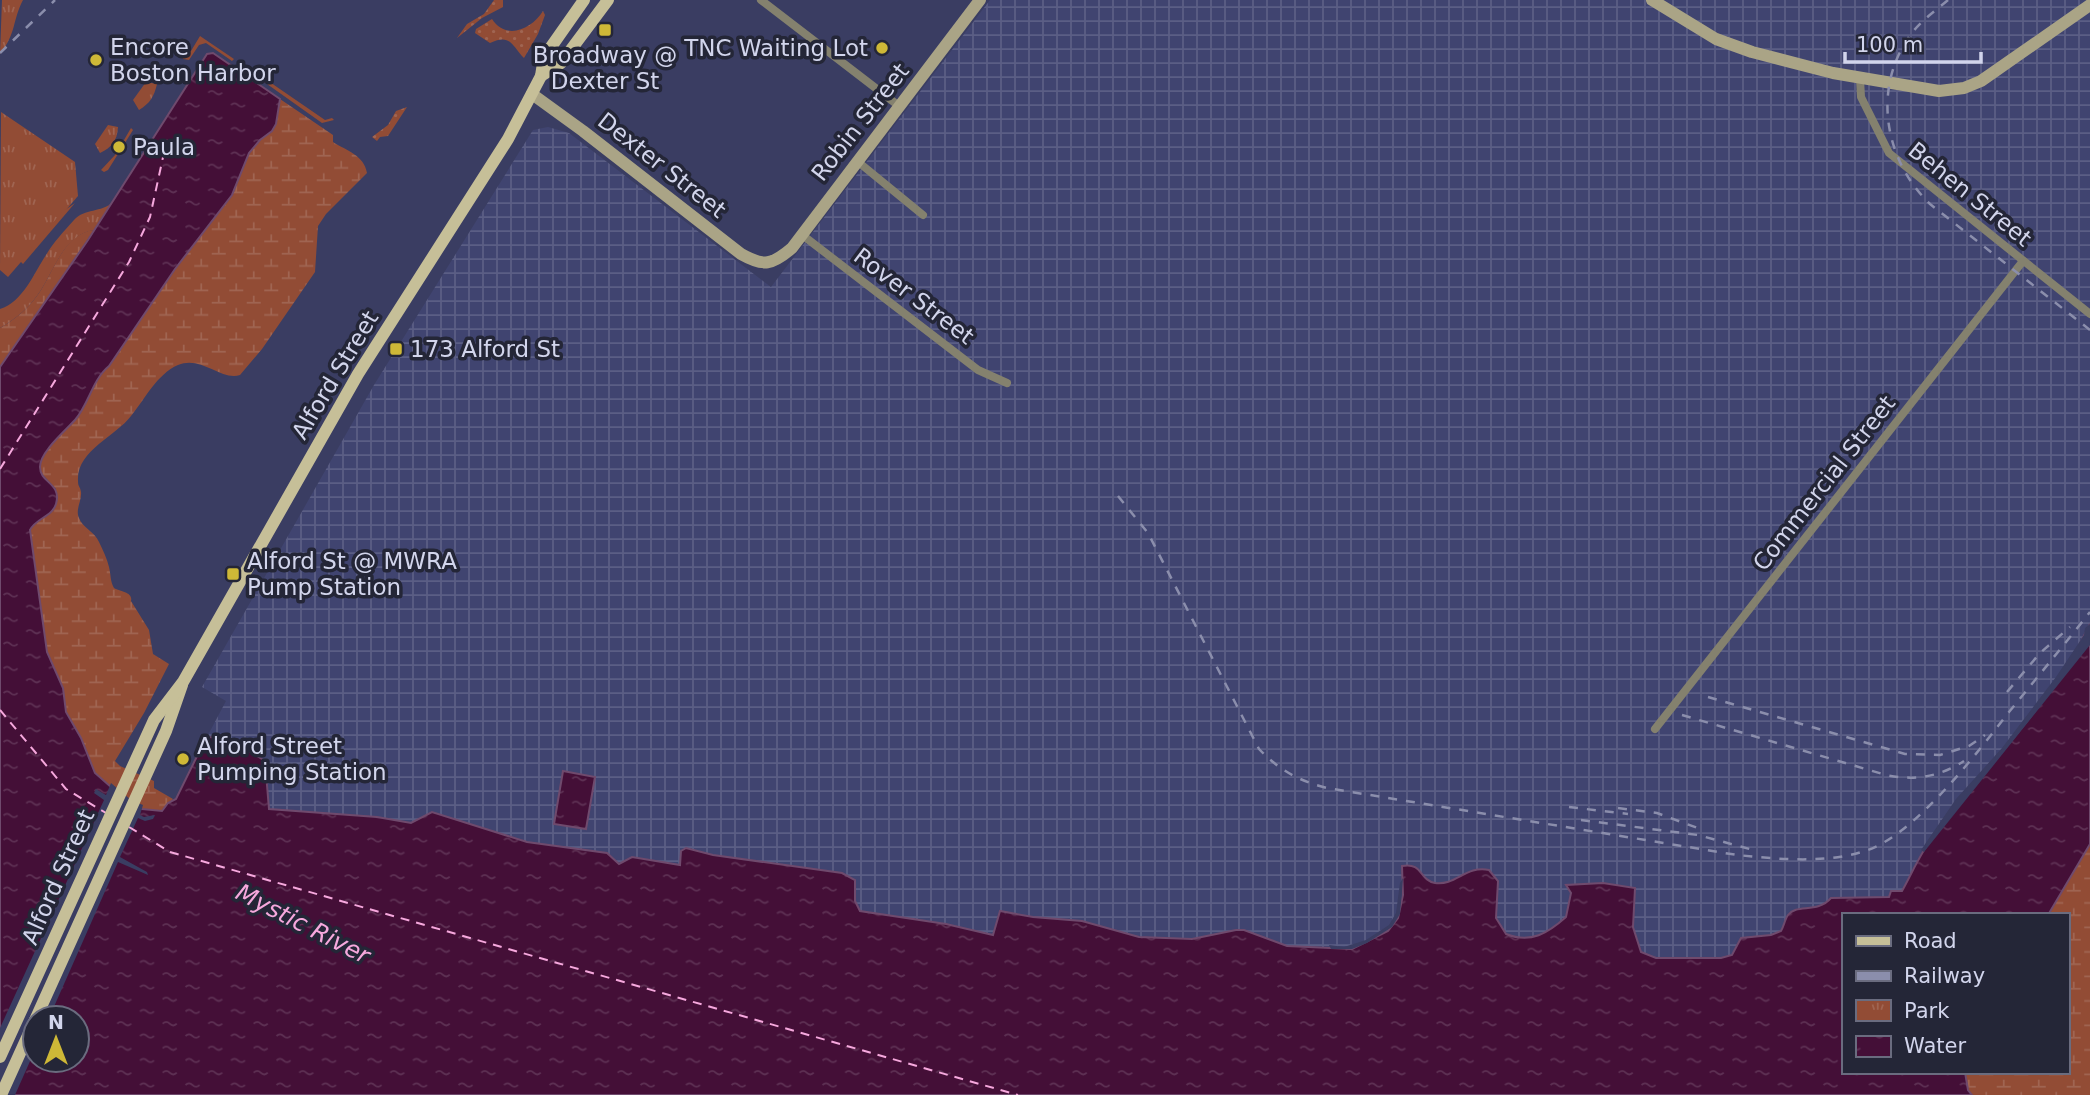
<svg xmlns="http://www.w3.org/2000/svg" width="2090" height="1095" font-family="'DejaVu Sans',sans-serif">
  <style>
    .industrial { fill: url(#industrial-grid) }
    .grass { fill: url(#grass-dots) }
    .wetland { fill: url(#wetland-marsh) }
    .park { fill: url(#park-tufts) }
    .garden { fill: #924c35 }
    .water { fill: url(#water-ripples); stroke: #6f4a6d; stroke-width: 2; fill-rule: evenodd }
    .pier { fill: #3a3d62 }
    .lines { fill: none; stroke-linecap: round; stroke-linejoin: round }
    .ferry { stroke: #f6a8dd; stroke-width: 2; stroke-dasharray: 9 7; stroke-linecap: butt }
    .street { stroke: #84816e; stroke-width: 8 }
    .secondary { stroke: #aaa486; stroke-width: 12 }
    .primary { stroke: #c6bf98; stroke-width: 12 }
    .rail { stroke: #8b8eac; stroke-width: 2.5; stroke-dasharray: 9 9; stroke-linecap: butt }
    .poi-dot { fill: #ceb837; stroke: #242637; stroke-width: 2.5 }
    .labels { text-anchor: middle; stroke-width: 7; stroke-linejoin: round; paint-order: stroke }
    .poi-label { font-size: 23px; fill: #d2d5ec; stroke: #242637; text-anchor: start }
    .street-label { font-size: 23px; fill: #d2d5ec; stroke: #242637 }
    .water-label { font-size: 24px; font-style: italic; fill: #f6a8dd; stroke: #242637 }
  </style>
  <defs>
    <pattern id="industrial-grid" width="8" height="8" patternUnits="userSpaceOnUse" patternTransform="scale(1.75)"><rect width="8" height="8" fill="#404470"/><path d="M0 4h8M4 0v8" fill="none" stroke="#5b5e85"/></pattern>
    <pattern id="grass-dots" width="8" height="8" patternUnits="userSpaceOnUse" patternTransform="scale(1.75)"><rect width="8" height="8" fill="#924c35"/><path d="M2 2h.1M6 6h.1" fill="none" stroke="#a06552" stroke-width="1.8" stroke-linecap="round"/></pattern>
    <pattern id="wetland-marsh" width="20" height="14" patternUnits="userSpaceOnUse" patternTransform="scale(1.75)"><rect width="20" height="14" fill="#924c35"/><path d="M1 5h8M5 5V1M11 12h8M15 12V8" fill="none" stroke="#a06552"/></pattern>
    <pattern id="park-tufts" width="24" height="20" patternUnits="userSpaceOnUse" patternTransform="scale(1.75)"><rect width="24" height="20" fill="#924c35"/><path d="M3 7l-1-3M5 7V3M7 7l1-3M15 17l-1-3M17 17v-4M19 17l1-3" fill="none" stroke="#a06552"/></pattern>
    <pattern id="water-ripples" width="26" height="14" patternUnits="userSpaceOnUse" patternTransform="scale(1.75)"><rect width="26" height="14" fill="#440f37"/><path d="M2 4q2-2 4 0t4 0M15 11q2-2 4 0t4 0" fill="none" stroke="#5e3154"/></pattern>
  </defs>
  <rect width="100%" height="100%" fill="#3a3d62"/>
  <polygon class="industrial" points="990,0 2090,0 2090,624 2088,636 2005,751 1933,836 1918,861 1891,915 1843,915 1843,1019 1206,936 1192,939 1139,937 1082,921 1048,919 1000,912 994,935 946,925 860,911 855,901 855,880 842,873 713,855 686,848 684,848 681,865 619,864 607,853 527,842 472,826 411,823 377,817 269,809 198,754 226,701 202,687 374,385 533,130 548,127 569,133 771,287"/>
  <g class="grass">
    <polygon points="494,0 503,0 503,7 482,18 457,38 467,24 484,14"/>
    <path d="M 543,11 L 545,15 L 538,34 L 524,58 C 512,46 511,33 490,43 L 475,33 L 476,29 L 492,19 C 506,41 532,29 543,11 Z"/>
    <polygon points="407,107 388,136 380,137 377,141 372,137 388,125 396,111"/>
  </g>
  <g class="wetland">
    <path d="M 280,99 L 333,135 L 333,142 C 347,151 364,155 367,173 L 326,214 L 318,226 L 315,272 L 262,349 L 240,375 C 221,381 201,355 178,365 C 157,374 145,399 131,416 C 116,436 76,451 78,481 C 78,487 80,486 81,492 C 82,501 75,509 79,518 C 82,527 95,532 99,542 C 103,550 107,559 109,567 C 111,575 110,581 114,588 C 121,592 133,592 131,601 L 149,630 L 153,654 L 169,664 L 144,713 L 115,761 L 120,766 L 154,781 L 154,788 L 173,799 L 162,811 L 142,809 L 129,803 L 95,773 L 81,738 L 66,712 L 63,688 L 47,652 L 30,530 L 37,521 L 50,513 L 56,489 L 41,473 L 40,467 L 42,457 L 63,429 L 68,426 L 100,373 L 109,366 L 175,269 L 232,195 L 249,153 L 260,140 Z"/>
    <path d="M 94,230 L 0,367 L 0,328 C 16,319 31,306 41,290 C 55,268 65,233 94,230 Z"/>
    <polygon points="2090,844 2090,1095 1972,1095 1968,1090 1965,1072 2067,1072 2067,915 2048,915"/>
  </g>
  <g class="park">
    <path d="M 2,0 L 23,0 C 12,21 17,32 0,54 Z"/>
    <path d="M 146,82 L 157,84 C 154,97 150,103 139,110 L 133,100 Z"/>
    <polygon points="1,112 75,162 78,196 8,277 0,270"/>
    <path d="M 108,125 L 118,127 C 117,141 112,147 100,153 L 95,144 Z"/>
    <path d="M 113,202 L 94,230 C 65,234 55,268 41,290 C 31,306 16,319 0,328 L 0,309 C 23,302 34,273 46,255 C 53,243 64,231 74,220 C 85,208 101,213 113,202 Z"/>
  </g>
  <g class="garden">
    <polygon points="200,36 234,59 232,61 206,43 199,45 189,60 183,59 182,57 191,51"/>
    <polygon points="252,70 325,120 332,118 334,120 322,123 250,72"/>
    <polygon points="131,128 133,130 108,170 104,172 101,170 115,155 117,145 124,140"/>
    <polygon points="75,203 23,264 20,261 62,212"/>
  </g>
  <g class="water">
    <path d="M 213,53 L 280,99 L 276,124 L 272,131 L 260,140 L 249,153 L 232,195 L 175,269 L 109,366 C 92,380 89,404 75,420 C 65,431 40,452 40,467 C 40,483 62,483 56,504 C 52,517 36,518 30,530 L 47,652 L 63,688 L 66,712 L 81,738 L 95,773 L 129,803 L 142,809 L 162,811 L 168,803 L 176,799 L 204,742 L 206,738 L 212,737 L 226,744 L 238,744 L 265,761 L 269,809 L 377,817 L 411,823 L 432,812 L 527,842 L 607,853 L 619,864 L 632,857 L 680,865 L 681,851 L 686,848 L 713,855 L 842,873 L 855,880 L 855,901 L 860,911 L 946,924 L 993,935 L 1000,911 L 1033,917 L 1082,921 L 1139,937 L 1192,939 L 1236,930 L 1244,930 L 1287,946 L 1352,949 L 1388,931 L 1398,918 L 1403,895 L 1402,866 C 1423,862 1419,880 1435,883 C 1456,886 1466,865 1489,870 L 1498,881 L 1496,918 L 1506,934 C 1531,944 1548,933 1566,917 L 1571,893 L 1566,885 L 1603,883 L 1635,888 L 1633,927 L 1641,952 L 1656,958 L 1721,958 L 1732,955 L 1741,938 L 1771,935 L 1781,931 C 1784,926 1785,919 1788,915 C 1797,903 1817,914 1831,898 L 1889,897 L 1891,891 L 1902,891 C 1912,873 1921,852 1934,835 C 1986,764 2052,705 2090,624 L 2090,844 L 2048,915 L 1843,915 L 1843,1072 L 1965,1072 L 1968,1090 L 1972,1095 L 12,1095 L 0,1087 L 0,367 L 88,240 L 207,54 ZM 35,1018 L 77,1018 L 77,1060 L 35,1060 Z"/>
    <polygon points="563,771 595,777 586,829 554,824"/>
  </g>
  <g class="pier">
    <polygon points="2090,624 2090,645 1924,852 1921,850 1956,799 2002,748 2056,677 2084,635 2085,628"/>
    <polygon points="111,783 131,800 143,805 140,815 144,817 155,815 153,819 145,821 138,818 120,857 147,872 148,875 118,862 49,1018 35,1018 35,1050 15,1095 6,1095 0,1091 0,1028 104,800 94,793 96,789 106,795"/>
    <polygon points="1403,878 1400,914 1392,927 1367,943 1352,949 1331,949 1329,945 1344,947 1366,940 1389,925 1396,913 1400,883"/>
  </g>
  <g class="lines">
    <g class="ferry">
      <polyline points="0,469 129,262 150,217 165,148"/>
      <polyline points="0,710 66,789 106,813"/>
      <polyline points="129,827 170,852 1018,1095"/>
    </g>
    <g class="street">
      <polyline points="761,0 899,106"/>
      <polyline points="1860,79 1861,97 1889,153 2090,314"/>
      <polyline points="857,161 923,215"/>
      <polyline points="801,234 978,370 1007,383"/>
      <polyline points="1655,729 2023,261"/>
    </g>
    <g class="secondary">
      <polyline points="1652,0 1716,39 1752,52 1833,73 1939,91 1964,88 1981,81 2090,5"/>
      <path d="M 532,94 L 583,131 L 741,254 C 764,267 772,265 792,248 L 980,0"/>
    </g>
    <g class="primary">
      <polyline points="541,76 561,63 608,0"/>
      <polyline points="36,1018 166,731 182,685"/>
      <polyline points="0,1057 154,720 183,682 358,374 508,139 541,76 544,57 584,0"/>
      <polyline points="1,1095 35,1020"/>
    </g>
    <g class="rail">
      <path d="M 1948,0 C 1934,12 1919,22 1909,37 C 1872,90 1885,161 1930,204 L 2090,330"/>
      <polyline points="0,53 55,0"/>
      <path d="M 1118,496 L 1148,533 L 1259,749 C 1279,770 1299,781 1327,788 L 1737,855 C 1778,859 1824,864 1865,851 C 1914,836 1977,753 2009,712 C 2036,679 2063,646 2090,612"/>
      <polyline points="2007,692 2040,653 2070,627"/>
      <polyline points="1708,697 1905,754 1940,755 1969,746 1985,735"/>
      <path d="M 1682,715 L 1886,775 C 1915,781 1939,777 1964,761"/>
      <polyline points="1569,807 1628,814"/>
      <polyline points="1618,808 1657,813 1703,830"/>
      <polyline points="1581,820 1698,835 1757,851"/>
    </g>
  </g>
  <g class="poi-dot">
    <rect x="598" y="23" width="14" height="14" rx="3.5"/>
    <circle cx="882" cy="48" r="7"/>
    <circle cx="96" cy="60" r="7"/>
    <circle cx="119" cy="147" r="7"/>
    <rect x="389" y="342" width="14" height="14" rx="3.5"/>
    <rect x="226" y="567" width="14" height="14" rx="3.5"/>
    <circle cx="183" cy="759" r="7"/>
  </g>
  <g class="labels">
    <g class="poi-label">
      <text x="110" y="55">Encore<tspan x="110" dy="26">Boston Harbor</tspan></text>
      <text x="868" y="56" text-anchor="end">TNC Waiting Lot</text>
      <text x="605" y="63" text-anchor="middle">Broadway @<tspan x="605" dy="26">Dexter St</tspan></text>
      <text x="133" y="155">Paula</text>
      <text x="410" y="357">173 Alford St</text>
      <text x="247" y="569">Alford St @ MWRA<tspan x="247" dy="26">Pump Station</tspan></text>
      <text x="197" y="754">Alford Street<tspan x="197" dy="26">Pumping Station</tspan></text>
    </g>
    <g class="street-label">
      <text transform="translate(860 122) rotate(-52)" y="8">Robin Street</text>
      <text transform="translate(662 165) rotate(38)" y="8">Dexter Street</text>
      <text transform="translate(1970 194) rotate(39)" y="8">Behen Street</text>
      <text transform="translate(914 296) rotate(37)" y="8">Rover Street</text>
      <text transform="translate(335 375) rotate(-59)" y="8">Alford Street</text>
      <text transform="translate(1824 483) rotate(-52)" y="8">Commercial Street</text>
      <text transform="translate(58 877) rotate(-66)" y="8">Alford Street</text>
    </g>
    <g class="water-label">
      <text transform="translate(303 924) rotate(27)" y="8">Mystic River</text>
    </g>
  </g>
  <rect x="1842" y="913" width="228" height="161" fill="#242637" stroke="#6a6c7f" stroke-width="2"/>
  <rect x="1856" y="936" width="35" height="10" fill="#c6bf98" stroke="#6a6c7f" stroke-width="2"/>
  <text x="1904" y="948" font-size="21" fill="#d2d5ec">Road</text>
  <rect x="1856" y="971" width="35" height="10" fill="#8b8eac" stroke="#6a6c7f" stroke-width="2"/>
  <text x="1904" y="983" font-size="21" fill="#d2d5ec">Railway</text>
  <rect x="1856" y="1000" width="35" height="21" fill="url(#park-tufts)" stroke="#6a6c7f" stroke-width="2"/>
  <text x="1904" y="1018" font-size="21" fill="#d2d5ec">Park</text>
  <rect x="1856" y="1036" width="35" height="21" fill="url(#water-ripples)" stroke="#6a6c7f" stroke-width="2"/>
  <text x="1904" y="1053" font-size="21" fill="#d2d5ec">Water</text>
  <g transform="translate(56 1039)"><circle r="33" fill="#242637" stroke="#6a6c7f" stroke-width="2"/>
  <path d="M0-5L12 26L0 18L-12 26Z" fill="#ceb837"/>
  <text y="-10" font-size="19" font-weight="bold" text-anchor="middle" fill="#d2d5ec">N</text>
  </g>
  <path d="M1845 52v10h136v-10" fill="none" stroke="#d2d5ec" stroke-width="3.5"/>
  <text x="1856" y="52" font-size="21" fill="#d2d5ec" stroke="#242637" stroke-width="5" paint-order="stroke">100 m</text>
</svg>
